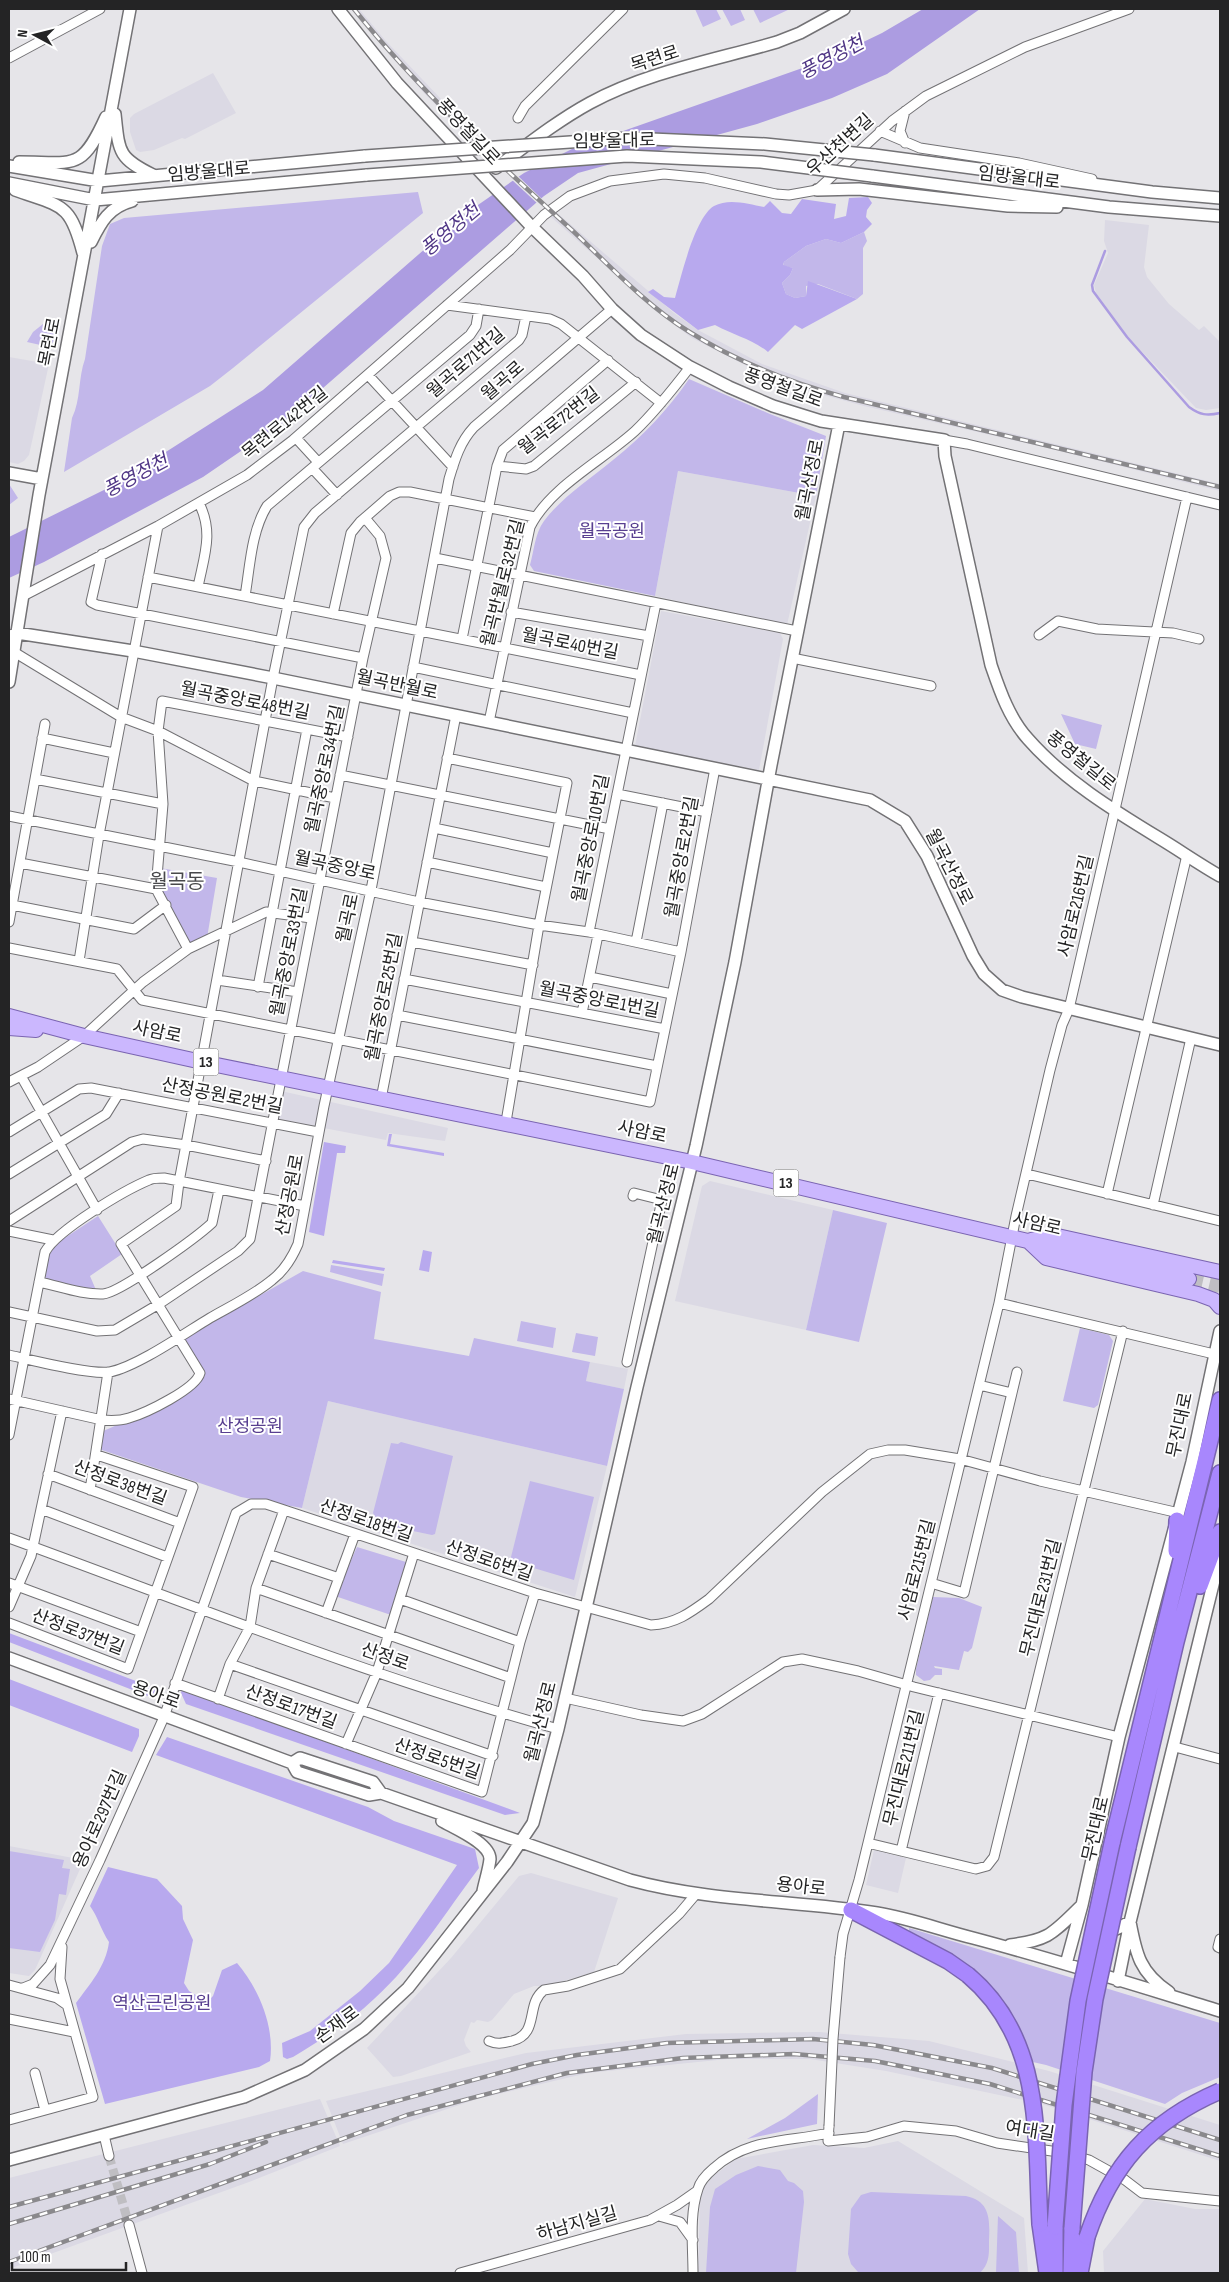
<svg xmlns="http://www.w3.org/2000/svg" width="1229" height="2282" font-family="'Sofia Sans Condensed','Noto Sans KR',sans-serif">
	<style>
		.built { fill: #dbd9e4 }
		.green { fill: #c2b7ea }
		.forest { fill: #b8a9ee }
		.water { fill: #ac9ce1 }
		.pier { fill: #e6e5e9 }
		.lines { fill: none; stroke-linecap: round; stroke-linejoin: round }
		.stream { stroke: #ac9ce1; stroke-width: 2.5 }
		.street-tunnel { stroke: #bfbec2; stroke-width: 9; stroke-dasharray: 9 4.5; stroke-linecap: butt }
		.primary-tunnel { stroke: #bfbec2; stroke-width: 14; stroke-dasharray: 14 7; stroke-linecap: butt }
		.street-casing { stroke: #737275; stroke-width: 11 }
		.secondary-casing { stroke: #737275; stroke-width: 14 }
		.primary-casing { stroke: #7a64b1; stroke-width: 16 }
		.highway-casing { stroke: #7a64b1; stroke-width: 18 }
		.street { stroke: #fff; stroke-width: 9 }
		.secondary { stroke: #fff; stroke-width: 11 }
		.primary { stroke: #cbb7fe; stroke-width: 14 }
		.highway { stroke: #a887fd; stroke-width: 15 }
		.rail-casing { stroke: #8a898c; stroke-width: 4.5 }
		.rail { stroke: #fff; stroke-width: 2.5; stroke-dasharray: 8; stroke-linecap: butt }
		.street-bridge-casing { stroke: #737275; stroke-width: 11; stroke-linecap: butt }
		.secondary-bridge-casing { stroke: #737275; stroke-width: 14; stroke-linecap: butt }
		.highway-bridge-casing { stroke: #7a64b1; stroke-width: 18; stroke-linecap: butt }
		.street-bridge { stroke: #fff; stroke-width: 9 }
		.secondary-bridge { stroke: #fff; stroke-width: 11 }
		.highway-bridge { stroke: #a887fd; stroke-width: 15 }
		.labels { text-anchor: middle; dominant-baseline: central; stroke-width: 4; stroke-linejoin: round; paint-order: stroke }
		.shield { fill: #fff; stroke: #666; stroke-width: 1 }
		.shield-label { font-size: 16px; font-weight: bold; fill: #242425 }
		.street-label { font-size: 18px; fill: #242425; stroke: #fff }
		.park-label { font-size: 18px; fill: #583f90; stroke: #fff }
		.water-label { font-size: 19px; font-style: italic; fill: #4f3585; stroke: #fff }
		.quarter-label { font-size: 20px; fill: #48484b; stroke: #fff }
	</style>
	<rect width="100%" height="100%" fill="#e6e5e9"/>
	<path class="built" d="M351,9H359L385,40L477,137L475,139L472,141L424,93Z
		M213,73L236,113L185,139L182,138L154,150L140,152L136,150L130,132V118L134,114Z
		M556,212L674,313L698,330L762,364L845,393L1220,484V491L1048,448L864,406L802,389L759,372L692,338L659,313L551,217Z
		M1105,220L1149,225L1144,267L1147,277L1169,304L1199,330L1204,326L1220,342V408L1206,410L1196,408L1128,337L1096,293L1094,285L1108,253L1104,241Z
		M9,357L49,364L29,455L24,461L18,464L9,462Z
		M678,471L816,496L787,625L655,596Z
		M661,611L780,633L783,639L759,770L635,746Z
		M281,1091L448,1128L445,1141L388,1133L386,1140L277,1119Z
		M710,1181L833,1210L806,1330L675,1301L702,1186Z
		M590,1362L628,1369L624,1389L586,1381Z
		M328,1401L607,1466L575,1597L302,1508Z
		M9,1846L84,1860L35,1970L29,1976L9,1973Z
		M874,1850L906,1858L898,1893L866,1885Z
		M531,1873L618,1898L594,1972L546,1986H534L514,1994L492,2020L488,2022L477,2020L474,2023L471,2022L464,2040L466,2046L471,2052L401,2076L393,2077L367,2048L451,1958L519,1876Z
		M819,2032L929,2041L1049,2071L1220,2125V2161L1042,2104L886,2071L810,2059H728L588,2073L477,2099L343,2144L326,2101L526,2053L686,2034Z
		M320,2099L340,2146L249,2182L9,2269V2178Z
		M898,2141L1024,2218L1028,2273H698L700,2198L704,2187L712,2177L736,2159L813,2145L864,2148Z
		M1145,2199L1195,2209H1220V2273H1104L1103,2251Z"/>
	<path class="green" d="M695,9H716L721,19L703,27Z
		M722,9H740L745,20L731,26Z
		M753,9H790L760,23Z
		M418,192L423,213L233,368L210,386L64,472L72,418C81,400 78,378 85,359L102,246L110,224L124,218Z
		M864,232L867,241L863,248V294L857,299L818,284L806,286V296L795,298L786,294L782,283L790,275L793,268L783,266L784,262L806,246L826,239L841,243Z
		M43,324H58L56,341L45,346L27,342L33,332Z
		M689,379L770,414L826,436L816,496L678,471L655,596L534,571L530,565C534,551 535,533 544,521C562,497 590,479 613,460C643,436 667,411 689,379Z
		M9,484L18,498L9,505Z
		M1061,714L1102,725L1096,749L1075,744Z
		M160,868L217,878L207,938L189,946L158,888Z
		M833,1210L887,1223L859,1342L806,1330Z
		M98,1216L122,1254L90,1276L96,1290L43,1280L49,1252L54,1245Z
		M331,1265L384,1274L382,1286L330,1272Z
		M303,1271L381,1292L374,1339L469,1356L474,1338L590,1362L586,1381L624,1389L607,1466L328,1401L302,1508L241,1497L96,1448L101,1432L154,1409L201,1378L181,1340Z
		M521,1321L556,1328L553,1348L517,1341Z
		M1080,1328L1109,1335L1113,1341L1098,1405L1094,1408L1063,1401Z
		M576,1333L598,1337L595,1356L572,1352Z
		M401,1442L453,1456L435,1534L432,1535L380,1524L373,1513L391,1443L398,1444Z
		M530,1481L594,1497L574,1580L510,1561Z
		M357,1547L406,1562L409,1569L391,1615L335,1596Z
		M933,1597L959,1598L982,1607L972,1648L968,1652L964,1651L959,1670L934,1666L935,1668L942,1669V1675H935L930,1680L924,1681L916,1675V1669Z
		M9,1851L64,1860L62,1868L70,1869L66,1895L59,1894L55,1920L40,1952L9,1948Z
		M909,1928L1220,2023V2077L1182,2093L1165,2104L1046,2065L1024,2060L960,1962L941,1949L909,1932Z
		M818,2094L817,2124L747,2139L785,2118Z
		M758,2166L780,2170L788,2181L794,2183L803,2191L804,2202L796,2273H706L710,2207L715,2189L736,2175Z
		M871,2192L966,2196C990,2201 990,2219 989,2240C989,2253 990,2263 980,2273L858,2272L851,2264L848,2254L851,2209L861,2195Z
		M998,2216L1016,2232L1019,2273H996Z"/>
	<path class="forest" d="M868,197L872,203L867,210L866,217L872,224L864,232L841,243L826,239L806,246L784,262L783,265L793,268L790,275L782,283L786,294L795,298L806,296L808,281L857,299L802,329L795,325L768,352C752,339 733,335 715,325L698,330L648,292L653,289L664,297L675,298C681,277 695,217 714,206C729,198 748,204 764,207L770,201L782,213L791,214L802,199L836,204L834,219L846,216L849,198Z
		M389,1134H392L390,1144L444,1153V1156L387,1146Z
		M324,1142L346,1146L345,1153H337L324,1236L309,1232Z
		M423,1250L432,1252L429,1272L419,1270Z
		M333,1260L385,1268L384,1271L332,1263Z
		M9,1633L157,1689L156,1694L148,1696L9,1642Z
		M9,1679L139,1729V1736L132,1752L9,1705Z
		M182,1689L520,1813L505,1815L186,1704L181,1693Z
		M167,1737L368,1807L394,1821L475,1849L479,1868C445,1913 416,1961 374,1999C350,2022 321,2040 293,2057L287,2059L283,2057L282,2043L310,2031L360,1991L389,1963L457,1865L156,1755Z
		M108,1867L157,1879L182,1906L183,1919L193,1940L184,1983L189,1991L207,2002L213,1996L222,1970L237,1963C259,1989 275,2027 270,2061L259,2067L105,2104L76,2003C90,1984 106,1966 109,1942C101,1930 98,1917 90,1906Z"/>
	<path class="water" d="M923,9H980L887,74L832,98L757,124L578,173L544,196L285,421L203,477L44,562L9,578V537L114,485L263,390L465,214L524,173L572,149L828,59L882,33Z"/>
	<path class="pier" d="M517,175L543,200L538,204L511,179Z"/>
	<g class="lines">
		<path class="stream" d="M1105,251L1092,285L1093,291L1127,337L1189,407C1200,415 1207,416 1220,413"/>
		<path class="street-tunnel" d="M109,2156L129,2225"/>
		<path class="primary-tunnel" d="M1189,1279L1220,1286"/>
		<g class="street-casing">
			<path id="street" d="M9,58L100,9
				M518,118L525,106L623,9
				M880,131L920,148L1019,163L1092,179
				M905,143L900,131L905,111
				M447,305L550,319L561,324L661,403
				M368,375L453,467
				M296,438L318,462
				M944,440L967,444L1220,505
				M497,466L526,469L534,466L636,382
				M312,468L337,495
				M102,554L91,602L97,605L363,658
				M435,558L797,631
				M148,577L641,675
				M198,587C204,556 214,533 199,503
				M23,596L158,526L247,475L293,440L510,250L544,215L570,196L610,181L664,174L705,178L776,194L789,195L817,190L892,121L926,96L1025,47L1129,9
				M245,596C250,567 251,532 267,506L470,335L476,326L479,309
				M511,612L649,636
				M333,614L351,533L360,522L390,496L399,492H410L535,517
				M1039,635L1058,621L1097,629L1173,633L1199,639
				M462,639L497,466L503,450L608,360
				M14,652L121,717L158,731L254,781L335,798
				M792,658L931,686
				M413,667L633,713
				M489,722L530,527C550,487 602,461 635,431C655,412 673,389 690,367
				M42,738L114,753
				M447,758L567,783L539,925L506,1122
				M340,775L610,829
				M35,779L163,804
				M617,794L707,812
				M9,816L239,862L419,902L539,925L589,932L681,952
				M434,828L553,853
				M427,862L546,887
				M20,863L156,889
				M12,905L134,929L166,905
				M9,922L45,724
				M589,932L656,603
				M412,942L533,965
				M636,942L663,803
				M9,948L117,969L142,1000L650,1102L681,952L715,768
				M188,949L156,889L163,804L158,731L162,701L348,737
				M79,961L99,835L158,526
				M590,977L672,994
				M404,979L665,1029
				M217,980L298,992
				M258,987L307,729
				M582,1013L598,935
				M397,1015L657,1066
				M21,1076L97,1210
				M9,1082L38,1067L84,1036L143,982L188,949L266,912L311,918
				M381,1099L456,715
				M9,1132L79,1089L91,1088L318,1132
				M9,1174L106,1114L119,1093
				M1027,1174L1220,1221
				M1107,1194L1187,855
				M1153,1205L1191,1038
				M9,1221L132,1142L143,1139L186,1145L266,1161
				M9,1231L53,1240
				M39,1282C59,1286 82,1295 103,1294C120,1293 197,1237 212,1223L219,1190
				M999,1303L1214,1354
				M9,1312L97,1331L115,1330L159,1304L238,1251L250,1239L363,658L386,558L380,536L365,518
				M9,1355C31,1360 90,1375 110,1372C138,1366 185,1333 210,1318C231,1306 254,1295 272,1280C284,1271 292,1258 298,1244L324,1106L371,890L449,479C455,459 460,442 474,427L612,309
				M627,1362L662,1200L634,1193L633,1196
				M979,1385L1012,1393
				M9,1399L102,1420C112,1421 120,1421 129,1418C146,1413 196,1389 200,1373L121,1244L176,1206L179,1182L273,678L304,527L315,513L519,340L522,335L526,316
				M9,1435L45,1252C57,1230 125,1190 149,1180C153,1178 159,1178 164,1178L305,1206
				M48,1474L180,1523
				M90,1490L108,1372
				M41,1509L167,1557
				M9,1538C190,1604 371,1677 558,1729
				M268,1554L339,1578
				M9,1583L141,1632
				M931,1583L964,1593L1017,1372
				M256,1588L511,1678
				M400,1599L520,1642
				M9,1607L31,1556L62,1411
				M326,1613L355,1534
				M9,1623L128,1669L193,1487L97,1455
				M230,1664L493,1756
				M175,1683L482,1792L520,1642L535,1593
				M565,1698L641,1715L683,1721L702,1714L783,1662L802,1659L858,1671L914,1687L1119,1737
				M218,1699L230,1664L250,1627L256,1588L284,1510
				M346,1744L377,1672L414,1553
				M1175,1747L1220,1759
				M868,1843L976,1869L987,1866L994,1857L1123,1331
				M901,1851L939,1693
				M1220,1939L1218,1947L1220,1948
				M840,1957L843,1934L859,1880L999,1303L1016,1216L1050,1070L1062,1025L1069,1009L1187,497
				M9,1985L57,1998L67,2005
				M23,1988L33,1984L50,1965L100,1860L164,1717L236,1513L251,1504H266L535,1593L651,1625C675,1624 690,1613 709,1599L822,1492L870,1454L888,1450H905L960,1459L1040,1481L1179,1513
				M9,2019L74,2032
				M489,2041C498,2045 503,2043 512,2041C540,2034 525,2004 544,1990L568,1986L620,1969L679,1914L696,1894
				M35,2073L45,2110
				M9,2120L93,2097L60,1979L62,1947
				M829,2126L828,2141L867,2137L904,2126L956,2131L997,2143L1065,2153L1089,2160L1125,2180L1142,2193L1220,2201
				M104,2135L109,2156
				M659,2216L680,2222L693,2240
				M129,2225L142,2273
				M460,2273L650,2220L677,2205L697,2191
				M693,2273C693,2247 689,2215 698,2189C700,2181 707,2174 714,2168C747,2138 788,2142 829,2133"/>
		</g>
		<g class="secondary-casing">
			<path id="secondary" d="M338,9L397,83L529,224L583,276L612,309L641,335L690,367L729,387L773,406L821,421L944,440L945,456L991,665C1000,691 1009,718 1028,739C1064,780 1113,810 1159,838C1179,850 1199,864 1220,876
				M115,114C119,152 118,158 153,175
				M874,155L1152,192L1220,198
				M19,162C75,162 81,172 106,117
				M9,166L99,181L365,156
				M496,168C527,145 557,121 590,103C647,72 715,60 777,42L800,33L844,9
				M872,176L1109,207L1220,216
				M9,183L95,200L367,175
				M15,190C62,207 70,202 83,253
				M817,190L859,189L1008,206L1057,207
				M91,242C101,222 109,207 132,201
				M9,473L42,479
				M9,637L17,633L133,651L273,678L870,800L905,821L927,856L973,956L984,974L1002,990L1022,997L1220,1045
				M9,682L39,495L130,9
				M9,1658L292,1763L297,1772L369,1795L381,1793L630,1880C711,1902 795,1900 877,1913C909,1918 941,1930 973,1938C1056,1960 1138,1986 1220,2011
				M292,1763L300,1758L373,1782L381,1793
				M442,1821C454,1828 490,1843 490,1859C489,1869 485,1881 483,1891
				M1104,1932L1114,1930L1130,1922C1136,1954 1140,1973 1169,1992
				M1010,1945C1050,1940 1053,1933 1081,1906
				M1066,1964L1082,1905L1119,1737L1192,1462L1220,1331
				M1118,1981L1130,1922L1220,1556
				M9,2160L244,2097L305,2070L364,2029L408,1988L507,1862L533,1823L558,1729L637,1387L696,1146L735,962L771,765L839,424"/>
		</g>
		<g class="primary-casing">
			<path id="primary" d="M9,1016L84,1036L202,1062L692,1162L1189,1279
				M9,1028L36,1030
				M1031,1240L1053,1235L1220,1272
				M1028,1241L1046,1258L1198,1294L1214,1300L1220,1307"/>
		</g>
		<g class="highway-casing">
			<path id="highway" d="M1176,1551L1177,1520
				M1200,1586L1220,1532
				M1112,1843L1220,1400
				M1128,1847L1176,1642L1220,1473
				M851,1910L948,1961L968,1975
				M1040,2224L1047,2273
				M1055,2273V2227
				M1071,2273L1072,2228
				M1080,2273L1087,2237"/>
		</g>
		<use href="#street" class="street"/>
		<use href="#secondary" class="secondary"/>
		<use href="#primary" class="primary"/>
		<use href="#highway" class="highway"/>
		<g class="rail-casing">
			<path id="rail" d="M354,9C419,90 497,162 574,232C610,266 646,305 688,331C735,361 789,382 844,397L1220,487
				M9,2207L532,2064L577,2055L667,2043L813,2039L873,2045L992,2068L1220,2140
				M9,2224L210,2164L266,2142
				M9,2262L407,2115L567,2073L683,2058L794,2054L875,2061L990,2084L1220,2156"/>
		</g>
		<use href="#rail" class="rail"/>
		<g class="street-bridge-casing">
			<path id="street-bridge" d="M829,2126L833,2039L840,1957"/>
		</g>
		<g class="secondary-bridge-casing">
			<path id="secondary-bridge" d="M365,156L629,138L765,144L874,155
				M367,175L627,156L761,162L872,176"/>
		</g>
		<g class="highway-bridge-casing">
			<path id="highway-bridge" d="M968,1975C1044,2039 1035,2134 1040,2224
				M1055,2227L1064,2105L1078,2001L1112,1843
				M1072,2228L1084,2072L1095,1999L1128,1847
				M1087,2237C1111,2165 1150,2121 1220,2091"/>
		</g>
		<use href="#street-bridge" class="street-bridge"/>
		<use href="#secondary-bridge" class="secondary-bridge"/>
		<use href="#highway-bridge" class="highway-bridge"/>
	</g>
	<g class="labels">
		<g class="shield">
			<rect x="193.5" y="1048.5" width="25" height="27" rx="4"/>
			<rect x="773.5" y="1169.5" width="25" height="27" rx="4"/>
		</g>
		<g class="shield-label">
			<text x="206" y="1062">13</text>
			<text x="786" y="1183">13</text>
		</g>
		<g class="street-label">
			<text transform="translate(655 59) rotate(-18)">목련로</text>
			<text transform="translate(468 132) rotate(47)">풍영철길로</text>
			<text transform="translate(614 141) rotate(-1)">임방울대로</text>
			<text transform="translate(840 145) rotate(-42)">우산천변길</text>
			<text transform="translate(209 172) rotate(-5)">임방울대로</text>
			<text transform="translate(1019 178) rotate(7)">임방울대로</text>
			<text transform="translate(50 342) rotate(-79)">목련로</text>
			<text transform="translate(466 363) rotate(-41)">월곡로71번길</text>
			<text transform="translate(503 381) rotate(-41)">월곡로</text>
			<text transform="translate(783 388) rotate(20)">풍영철길로</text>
			<text transform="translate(559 421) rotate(-38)">월곡로72번길</text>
			<text transform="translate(285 423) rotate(-39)">목련로142번길</text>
			<text transform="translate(810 480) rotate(-79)">월곡산정로</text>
			<text transform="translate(503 583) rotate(-76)">월곡반월로32번길</text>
			<text transform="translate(570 644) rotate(11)">월곡로40번길</text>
			<text transform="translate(397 685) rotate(12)">월곡반월로</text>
			<text transform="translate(245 701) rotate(11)">월곡중앙로48번길</text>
			<text transform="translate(1081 761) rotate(39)">풍영철길로</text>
			<text transform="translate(325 769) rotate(-78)">월곡중앙로34번길</text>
			<text transform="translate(591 838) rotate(-79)">월곡중앙로10번길</text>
			<text transform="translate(682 857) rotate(-80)">월곡중앙로2번길</text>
			<text transform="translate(335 866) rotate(12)">월곡중앙로</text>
			<text transform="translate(949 867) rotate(63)">월곡산정로</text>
			<text transform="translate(1076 906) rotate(-77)">사암로216번길</text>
			<text transform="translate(348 918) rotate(-78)">월곡로</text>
			<text transform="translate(289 952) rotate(-79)">월곡중앙로33번길</text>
			<text transform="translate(384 997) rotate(-79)">월곡중앙로25번길</text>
			<text transform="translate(599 1000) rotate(11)">월곡중앙로1번길</text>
			<text transform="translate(157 1032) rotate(12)">사암로</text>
			<text transform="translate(222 1096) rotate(11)">산정공원로2번길</text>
			<text transform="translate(642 1132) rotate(12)">사암로</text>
			<text transform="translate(290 1195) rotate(-79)">산정공원로</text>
			<text transform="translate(664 1204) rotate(-76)">월곡산정로</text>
			<text transform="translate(1037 1224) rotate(13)">사암로</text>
			<text transform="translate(1180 1425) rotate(-78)">무진대로</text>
			<text transform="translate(120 1483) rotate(20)">산정로38번길</text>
			<text transform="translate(366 1521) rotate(19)">산정로18번길</text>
			<text transform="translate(489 1561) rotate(19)">산정로6번길</text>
			<text transform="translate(917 1570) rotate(-76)">사암로215번길</text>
			<text transform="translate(1041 1598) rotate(-76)">무진대로231번길</text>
			<text transform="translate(78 1632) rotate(21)">산정로37번길</text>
			<text transform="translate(385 1657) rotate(19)">산정로</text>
			<text transform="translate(156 1695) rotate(20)">용아로</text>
			<text transform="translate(291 1707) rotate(20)">산정로17번길</text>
			<text transform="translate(541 1722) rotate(-76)">월곡산정로</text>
			<text transform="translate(437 1759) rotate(19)">산정로5번길</text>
			<text transform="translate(904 1768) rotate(-76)">무진대로211번길</text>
			<text transform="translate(100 1819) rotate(-66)">용아로297번길</text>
			<text transform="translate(1096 1829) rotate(-77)">무진대로</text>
			<text transform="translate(801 1887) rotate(6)">용아로</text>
			<text transform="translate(337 2025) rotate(-36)">손재로</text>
			<text transform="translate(1030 2131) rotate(9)">여대길</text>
			<text transform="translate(577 2224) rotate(-16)">하남지실길</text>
		</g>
		<g class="park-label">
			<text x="612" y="531">월곡공원</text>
			<text x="250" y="1426">산정공원</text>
			<text x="162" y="2003">역산근린공원</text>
		</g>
		<g class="water-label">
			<text transform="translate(832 58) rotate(-28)">풍영정천</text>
			<text transform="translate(451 230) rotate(-40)">풍영정천</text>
			<text transform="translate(136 476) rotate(-28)">풍영정천</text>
		</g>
		<g class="quarter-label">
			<text x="177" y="882">월곡동</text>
		</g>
	</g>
	<rect width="1229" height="2282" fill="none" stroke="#242425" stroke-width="20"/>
	<g transform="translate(35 35) rotate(277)" stroke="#ffffff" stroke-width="4" paint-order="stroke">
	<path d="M0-4L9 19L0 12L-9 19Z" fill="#242425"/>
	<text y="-8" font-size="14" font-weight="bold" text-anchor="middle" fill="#242425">N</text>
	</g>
	<path d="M12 2262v8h114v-8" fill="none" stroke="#242425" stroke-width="2.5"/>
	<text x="20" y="2262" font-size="15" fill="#242425" stroke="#ffffff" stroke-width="4" paint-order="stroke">100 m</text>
</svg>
